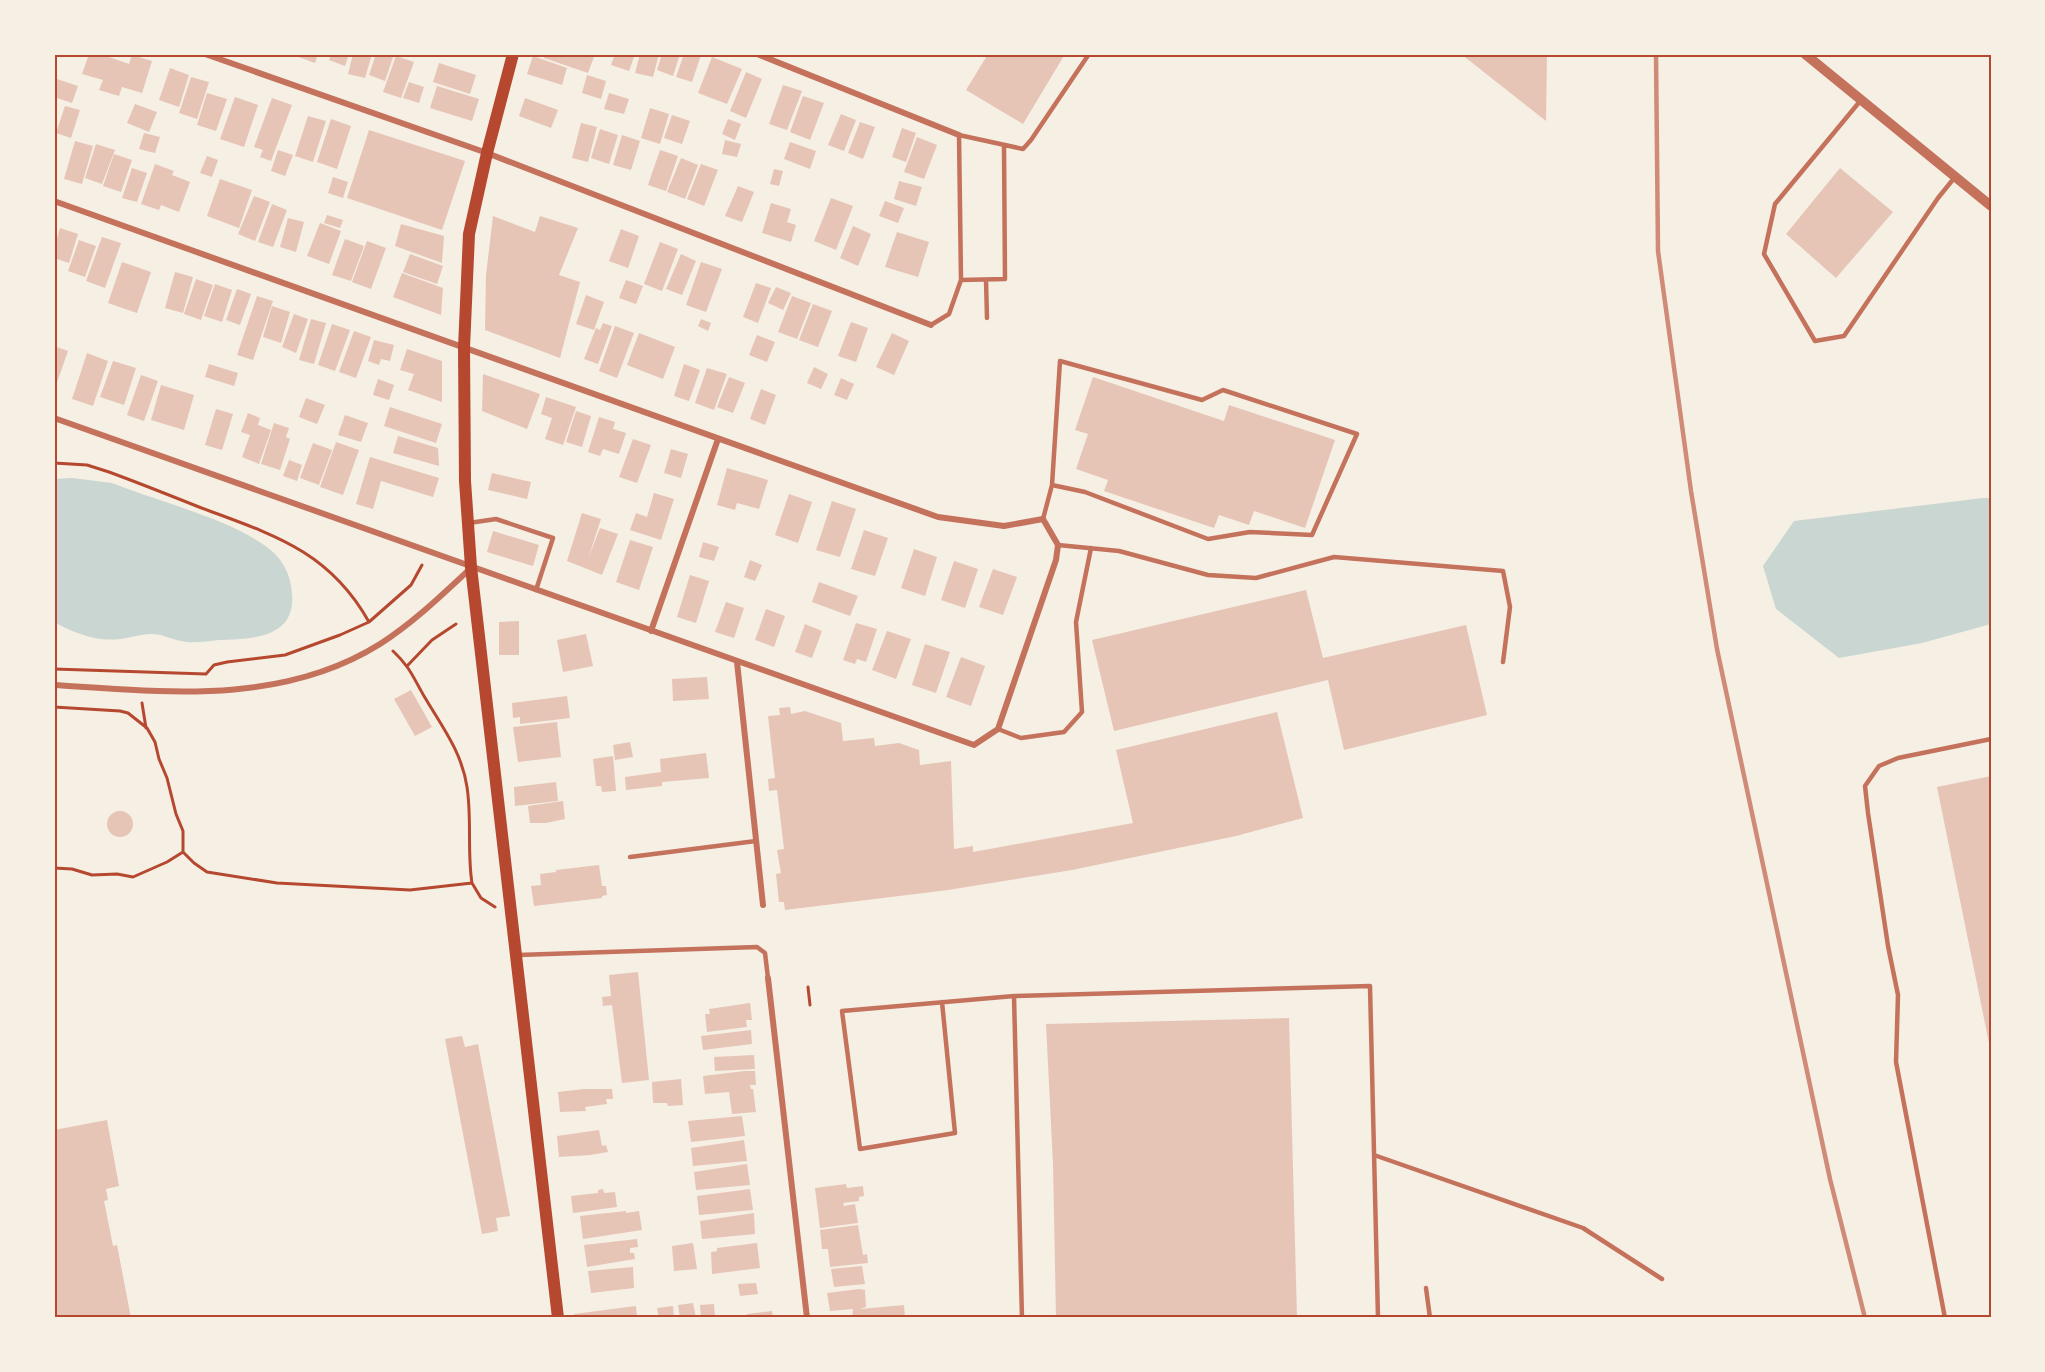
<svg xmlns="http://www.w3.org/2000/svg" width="2045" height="1372" font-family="'Roboto Serif',serif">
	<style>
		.water { fill: #c9d6d2 }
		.building { fill: #e6c5b7 }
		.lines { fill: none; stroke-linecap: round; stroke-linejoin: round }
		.path { stroke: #b5482f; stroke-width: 3 }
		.service { stroke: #c5725c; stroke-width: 4.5 }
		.minor { stroke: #c5725c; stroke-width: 6 }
		.tertiary { stroke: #c5725c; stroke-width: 10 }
		.secondary { stroke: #b5482f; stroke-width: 12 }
		.rail { stroke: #cf8b77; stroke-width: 4.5 }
		.neatline { fill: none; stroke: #b5482f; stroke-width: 2 }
	</style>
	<rect width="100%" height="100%" fill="#f6efe4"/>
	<path class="water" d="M72,478L112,483L128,489C171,505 226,519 264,545C281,556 291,573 292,594C296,639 250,639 219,640C208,641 197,643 187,642C174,641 164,634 151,634C140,634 130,638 120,639C96,642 74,633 54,622V479Z
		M1983,498H1991V624L1922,643L1839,658L1776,609L1763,566L1794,521Z"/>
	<path class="building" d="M89,54H110L109,57L129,64L132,55L152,61L142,93L122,87L119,96L99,90L103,80L82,74Z
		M290,54H318L315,63Z
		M331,54H349L345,66L329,60Z
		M353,54H372L365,78L348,74Z
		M376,54H394L385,81L369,75Z
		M546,54H595L588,73L544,58Z
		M615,54H635L629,71L611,65Z
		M640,54H659L653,77L635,73Z
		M662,54H680L673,76L657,70Z
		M684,54L701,55L692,82L676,77Z
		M988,54H1065L1023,124L966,90Z
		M1461,54H1547L1546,121Z
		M396,56L414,62L401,98L383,92Z
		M533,56L567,68L562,85L527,74Z
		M712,57L742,69L727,104L698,93Z
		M439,63L476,75L470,94L433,82Z
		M170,68L189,75L179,107L159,100Z
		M746,72L762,79L746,118L730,111Z
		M587,75L606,81L601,99L582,93Z
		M191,77L209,82L197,119L179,113Z
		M54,78L78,86L72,103L54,97Z
		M409,82L424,87L419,103L403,98Z
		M783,85L802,91L787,130L769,124Z
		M437,86L479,99L472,121L430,108Z
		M207,93L227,99L216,131L197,125Z
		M609,93L629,99L624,114L604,109Z
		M803,96L824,103L810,140L790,132Z
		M235,97L258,105L244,147L220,139Z
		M272,98L292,105L271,161L260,157L263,150L254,147Z
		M525,98L558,110L551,128L519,116Z
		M135,104L157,112L149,132L127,123Z
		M65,106L80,110L71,138L56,133Z
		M650,108L669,114L660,144L641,138Z
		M841,114L856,120L844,151L828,145Z
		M672,115L690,121L682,144L664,138Z
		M308,116L326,121L313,162L295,156Z
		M331,119L351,126L337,169L317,162Z
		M728,119L741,124L735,140L722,134Z
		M860,122L875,127L863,159L848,153Z
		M581,123L597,127L588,162L572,158Z
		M902,128L916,133L906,162L892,157Z
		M600,129L618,135L609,164L591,158Z
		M369,130L465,161L442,230L347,198Z
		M144,133L160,137L155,153L139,149Z
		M622,135L640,141L631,170L613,165Z
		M917,137L937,145L924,179L904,172Z
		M725,140L741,144L737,157L722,154Z
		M75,141L93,146L82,184L64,179Z
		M790,142L816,151L810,169L784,159Z
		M96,144L115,150L102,184L85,178Z
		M278,150L293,155L285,176L271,171Z
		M660,150L678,156L666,191L648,185Z
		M114,154L132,160L121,192L103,186Z
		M207,156L218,160L212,177L200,173Z
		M681,158L698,165L685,199L667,192Z
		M155,164L174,171L172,175L190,182L179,212L161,205L159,210L141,204Z
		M701,164L718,170L704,206L687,199Z
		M132,168L147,173L137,202L122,198Z
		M1840,168L1893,212L1836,278L1786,234Z
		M774,169L783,171L779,186L770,184Z
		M333,177L348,182L343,198L328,193Z
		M220,179L252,190L239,228L207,216Z
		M899,181L922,187L916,206L894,199Z
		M738,186L754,192L742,222L725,216Z
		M254,196L270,202L255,241L238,234Z
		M831,198L853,206L836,250L814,241Z
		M885,201L904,208L898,223L879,216Z
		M771,203L791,209L787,222L796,225L791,242L762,233Z
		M272,204L287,210L273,247L258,242Z
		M327,215L343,220L340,228L324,223Z
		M493,216L535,232L540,216L578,228L559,275L580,282L560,358L485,330L486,275Z
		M288,218L304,222L296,252L280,247Z
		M320,223L341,231L329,264L307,256Z
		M401,224L444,236L442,263L395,246Z
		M853,226L871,234L858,266L840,258Z
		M60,228L78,234L69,263L54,258V248Z
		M621,229L639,236L628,268L609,261Z
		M897,232L929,242L918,277L885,267Z
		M102,237L121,243L105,288L86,281Z
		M345,239L364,246L351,281L332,275Z
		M79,240L96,246L85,277L68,271Z
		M367,241L386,248L371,289L352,282Z
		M660,242L678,249L662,291L644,284Z
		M410,254L443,266L437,284L403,272Z
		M681,254L696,261L682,295L666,289Z
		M122,262L151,272L137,313L108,303Z
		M701,262L722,269L706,312L686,305Z
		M175,272L193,277L183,313L165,308Z
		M402,273L443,288L441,315L393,297Z
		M196,279L213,285L201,320L184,314Z
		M626,280L643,286L636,304L619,298Z
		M756,283L771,288L758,323L743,317Z
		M215,284L232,290L222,322L204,316Z
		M776,287L791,293L783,310L768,303Z
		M237,289L251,294L240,325L226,320Z
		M586,295L604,302L594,330L576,324Z
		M257,296L273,301L253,360L237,355Z
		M792,296L811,303L797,339L778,332Z
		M813,304L832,311L818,347L799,340Z
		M272,306L290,312L281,343L263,337Z
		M294,314L308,319L296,353L282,347Z
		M311,319L326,323L314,364L299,360Z
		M701,319L711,323L708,331L698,326Z
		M851,322L868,328L856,362L838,356Z
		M603,323L612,326L598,364L584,359L596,328L600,330Z
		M332,324L350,330L335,371L318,365Z
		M615,326L634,333L617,378L599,371Z
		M354,331L371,337L356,378L339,372Z
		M639,333L675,347L663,379L627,365Z
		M892,333L909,341L894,375L876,367Z
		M757,335L775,342L767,362L749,355Z
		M374,340L394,345L390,361L381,359L379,365L368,361Z
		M54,346L68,351L54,391Z
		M407,349L442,361V402L408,390L414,374L400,370Z
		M87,353L108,361L93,406L72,399Z
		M113,361L136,368L124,405L100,397Z
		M209,364L238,373L234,386L205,377Z
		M684,364L700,370L689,401L674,396Z
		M814,367L828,374L821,389L807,383Z
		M707,368L727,374L714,410L695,403Z
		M483,374L540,394L527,429L482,411Z
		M141,375L158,381L144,421L127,415Z
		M729,377L745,383L733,413L717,407Z
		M1093,377L1224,421L1229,405L1335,440L1305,528L1254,511L1249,525L1219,515L1214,528L1104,491L1108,480L1076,469L1088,434L1075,430Z
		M841,378L854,384L847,400L834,395Z
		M378,379L394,385L389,400L373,395Z
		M161,385L194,395L184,430L151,420Z
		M761,389L776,395L765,425L750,419Z
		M546,397L576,407L563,445L545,439L552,418L541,414Z
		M306,398L325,405L317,424L299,417Z
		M390,407L442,424L436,443L384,426Z
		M216,409L233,414L222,450L205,445Z
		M576,411L591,416L582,447L566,442Z
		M248,413L260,418L258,425L271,430L259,464L242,457L250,435L241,432Z
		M345,415L368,423L361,442L338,435Z
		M599,417L615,422L613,429L626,433L619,454L603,449L600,456L588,452Z
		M274,423L289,428L286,437L290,439L280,470L261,464Z
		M398,436L438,448L439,466L393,453Z
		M633,439L651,445L637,483L619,477Z
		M336,442L359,450L343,495L320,487Z
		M313,443L332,450L319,485L300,478Z
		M671,449L688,454L681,478L664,473Z
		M370,457L439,478L433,497L381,481L373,509L356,504Z
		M289,460L302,465L297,481L283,476Z
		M727,468L768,480L759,509L737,503L735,510L717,505Z
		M492,473L531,482L527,499L488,490Z
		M654,493L674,499L661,540L630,530L636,513L647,517Z
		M789,494L812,502L798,543L775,535Z
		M832,501L856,509L840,557L816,550Z
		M582,513L601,519L588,559L600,528L618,534L602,575L567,561Z
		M864,530L888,538L875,576L851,569Z
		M493,531L539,545L533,566L487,552Z
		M630,540L653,547L639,590L616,582Z
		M703,542L719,547L714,561L699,557Z
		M914,549L937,557L925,596L901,588Z
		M750,560L762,565L755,581L744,577Z
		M954,561L978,569L965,608L941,600Z
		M993,569L1017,577L1003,615L979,607Z
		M690,575L709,581L696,623L677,617Z
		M819,582L858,596L850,616L812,602Z
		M1306,590L1323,658L1466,625L1487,715L1344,750L1328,680L1114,731L1092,640Z
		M726,602L744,608L734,638L715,632Z
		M766,609L785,616L774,647L755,640Z
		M519,621V655H499V622Z
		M856,623L877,629L866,662L857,659L855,664L843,660Z
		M805,624L822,631L812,658L795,652Z
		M887,631L911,639L896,679L872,670Z
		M586,634L593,666L563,672L557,640Z
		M925,644L950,652L936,693L912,685Z
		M961,657L985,666L971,706L946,697Z
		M707,677L709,699L673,701L672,679Z
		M411,690L432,727L415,736L394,699Z
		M567,696L570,718L520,724V717L513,718L512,703Z
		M790,707L791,714L805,711L841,723L843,741L874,738L875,746L899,743L919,750L920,765L951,761L954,849L973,846V852L1133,823L1116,750L1277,712L1303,818L1236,836L1072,870L948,890L785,910L784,902H779L776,874L781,873L777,850L784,849L777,790L769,791L768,779L775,778L768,716L780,715L779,708Z
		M557,722L561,757L518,762L513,727Z
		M630,742L633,757L615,760L613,745Z
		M706,753L709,778L662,782V786L626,790L625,777L661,772L660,759Z
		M613,756L616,791L602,792L601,786H596L593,759Z
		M1991,776V1048H1990L1937,787Z
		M556,782L558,801L515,806L514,787Z
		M563,801L565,819L546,823H530L528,806Z
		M107 824a13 13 0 1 1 26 0a13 13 0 1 1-26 0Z
		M599,865L602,886H606L607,895L602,896V898L534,906L531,886L541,885L540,874L556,872V870Z
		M638,972L649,1080L622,1083L612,1005L603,1006L602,997L611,996L609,975Z
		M750,1003L752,1020H746L747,1027L707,1032L705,1014H710L709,1009Z
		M1289,1018L1297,1318H1056L1053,1164L1046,1024Z
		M751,1030L752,1044L703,1050L701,1036Z
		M462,1036L465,1047L478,1044L510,1216L496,1218L498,1231L482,1234L445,1039Z
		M754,1055L755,1069L715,1071L714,1057Z
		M745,1071H755L756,1085H750L751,1089H753L756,1112L732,1114L729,1092L705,1094L703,1076Z
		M681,1079L683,1105L668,1106L667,1103H653L652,1082Z
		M584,1089H612L613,1099H606L607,1104L585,1107L586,1111L560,1112L558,1092Z
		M742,1116L745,1136L691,1142L688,1121Z
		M107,1120L119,1186L106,1189L108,1200L104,1201L113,1246L117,1245L131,1318H54V1130Z
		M599,1130L602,1146L606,1145L608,1152L590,1155L559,1157L557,1136Z
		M744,1140L747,1161L693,1166L691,1148Z
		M747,1164L750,1185L696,1190L694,1172Z
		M846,1184L847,1188L863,1186L864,1196L859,1197V1201L843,1203L844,1206L855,1204L858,1223L820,1228L815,1188Z
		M603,1189L604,1193L615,1192L617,1207L573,1213L571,1196L598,1193V1190Z
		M750,1189L753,1210L699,1215L697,1196Z
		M626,1211V1213L639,1211L642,1230L583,1239L580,1216Z
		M754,1213L755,1234L702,1239L700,1221Z
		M858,1225L863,1255L867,1254L868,1263L830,1267L828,1249H822L820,1230Z
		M637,1239L638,1247L630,1248V1253H634L635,1259L587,1267L584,1245Z
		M693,1243L697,1269L674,1271L672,1246Z
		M757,1243L760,1268L712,1274L711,1252L717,1251V1248Z
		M862,1266L865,1284L834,1287L831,1269Z
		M633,1267L634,1288L591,1293L588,1271Z
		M756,1283L758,1294L740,1296L738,1284Z
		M859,1289L865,1290L866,1307L860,1309L904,1305L905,1318H852L853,1309L830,1311L827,1293Z
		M693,1303L696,1318H680L678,1305Z
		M714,1304L715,1318H701L700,1305Z
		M636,1306L637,1318H575L574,1314Z
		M673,1306L674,1318H659L657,1308Z
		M772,1311L773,1318H748L747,1314Z"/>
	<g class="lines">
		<path class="path" d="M54,463L87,465L109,472C139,483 169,495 199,507C271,534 329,550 369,622L340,635L285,655L227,662L214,665L206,674L54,669
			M369,622L411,585L422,565
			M408,665L432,640L456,624
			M142,703L146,728
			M54,707L120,711L128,713L147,728L155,742L159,759L167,778L176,814L183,831V852L194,863L207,872L277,883L410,890L472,883C467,852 472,819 467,787C462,752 441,725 424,696C413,677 410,667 393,651
			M54,809V821
			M54,868L72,869L92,875L117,874L133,877L167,862L183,852
			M472,883L481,898L495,907
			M808,987L810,1005"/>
		<path class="service" d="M1861,100L1775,204L1764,254L1815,341L1844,336L1938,198L1955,177
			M1004,146L1005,279L961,280L959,135L1023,149L1031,140L1089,54
			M986,280L987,318
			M931,325L949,314L961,280
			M1043,519L1052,485L1060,361L1202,400L1223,390L1357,434L1312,535L1250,532L1208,539L1085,492L1052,485
			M469,523L496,519L553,538L536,590
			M1058,545L1119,551L1208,575L1256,578L1334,557L1503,571L1510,607L1503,662
			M998,729L1021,738L1064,732L1082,712L1076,622L1091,548
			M630,857L756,841
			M518,955L757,947L765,953L768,978
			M1014,996L1370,986L1378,1318
			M942,1002L955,1133L860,1149L842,1011L1014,996L1022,1318
			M1374,1155L1583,1228L1662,1279
			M1426,1288L1430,1318
			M1945,1318L1896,1062L1898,995L1888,946L1868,813L1865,786L1879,766L1898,758L1991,739"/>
		<path class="minor" d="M205,54L487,153L931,325
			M757,54L959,135
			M54,201L938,517L1004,526L1043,519L1058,545L1056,560L998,729L974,745L54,418
			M651,631L718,439
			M737,662L763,905
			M54,685C164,692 281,706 380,644C413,623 442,595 471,568
			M768,978L807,1318"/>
		<path class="tertiary" d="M1805,54L1991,206"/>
		<path class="secondary" d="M513,54L487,153L469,234L464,348L465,481L471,567L558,1318"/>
		<path class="rail" d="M1656,54L1658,251L1691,491L1717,649L1830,1179L1865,1318"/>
	</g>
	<rect width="2045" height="1372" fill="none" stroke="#f6efe4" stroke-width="111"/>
	<rect x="56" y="56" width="1934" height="1260" class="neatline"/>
</svg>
